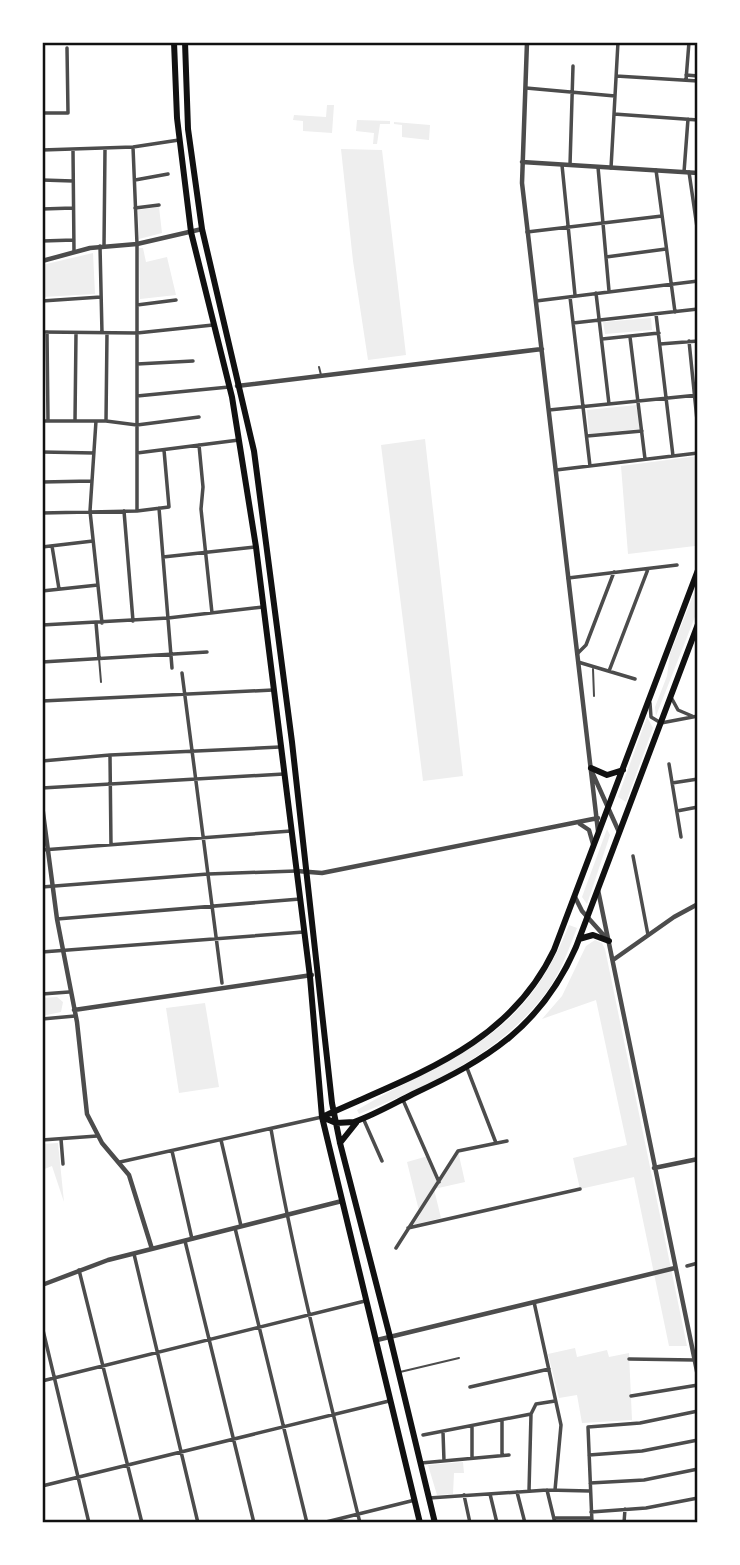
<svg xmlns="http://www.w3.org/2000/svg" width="740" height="1565" font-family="'Golos Text',sans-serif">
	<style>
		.green { fill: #eee }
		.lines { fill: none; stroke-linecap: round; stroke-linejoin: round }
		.service { stroke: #4c4c4c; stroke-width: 2 }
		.minor { stroke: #4c4c4c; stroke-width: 3.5 }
		.tertiary { stroke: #4c4c4c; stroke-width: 4.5 }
		.primary { stroke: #111; stroke-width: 6 }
		.neatline { fill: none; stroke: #111; stroke-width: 2.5 }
	</style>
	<rect width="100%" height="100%" fill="#fff"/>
	<path class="green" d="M327,105H334L332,133L303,131V121L293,120L294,115L326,117Z
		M357,120L390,121V124H380L377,144H373L374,133L356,131Z
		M394,122L430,125L429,140L402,137V125L394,124Z
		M341,149L382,150L406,355L368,360L353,261Z
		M159,207L162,233L139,239L138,210Z
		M139,248H143L146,262L167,257L176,295L140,299Z
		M93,253L95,294L42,297V265Z
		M651,318L652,330L605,334L603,322Z
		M637,405L640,429L589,434L587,410Z
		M425,439L463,776L423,781L381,445Z
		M698,456V539L695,546L628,554L621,466Z
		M698,583V609L656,716L655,707L667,676L670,654Z
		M647,717L653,728L626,802L618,797Z
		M607,829L610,835L587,904L582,897Z
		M569,925L577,928C569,948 562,969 550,987C505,1052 430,1085 359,1114L357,1110C456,1052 522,1043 569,925Z
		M595,940L602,943L605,949L687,1346H669L634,1177L580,1189L573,1158L627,1145L596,1000L542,1019L562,996L586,946Z
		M57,997L63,1002L61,1012L42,1016V998Z
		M205,1003L219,1087L179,1093L166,1008Z
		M58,1143L64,1202L52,1166L42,1170V1144Z
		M458,1151L465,1182L434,1189L441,1218L413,1225L420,1215L407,1162L428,1156L438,1181Z
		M575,1348L577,1357L607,1350L609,1357L629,1353L632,1420L582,1423L577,1395L559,1398L548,1354Z
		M463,1462L464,1473H454L453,1494L437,1495L428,1465Z"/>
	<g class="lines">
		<path class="service" d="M319,367L321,375
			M99,658L101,682
			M593,669L594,696
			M400,1372L459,1358"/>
		<path class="minor" d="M686,75L698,76
			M616,76L698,81
			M686,80L689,42
			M526,88L615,96
			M42,94V120
			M43,113H68L67,48
			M614,114L698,120
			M133,147L137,244V511
			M42,150L133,147L179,140
			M73,150L74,252
			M562,165L575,295
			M570,165L573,66
			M598,167L609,291
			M611,168L618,42
			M656,170L675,312
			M684,172L688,119
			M689,172L698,234
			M42,180L73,181
			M135,180L168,174
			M135,208L159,205
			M42,209L73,208
			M527,232L662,216
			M42,241L74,240
			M100,246L102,333
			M104,246L105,149
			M606,257L666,249
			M596,293L609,404
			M570,297L590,466
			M42,301L101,297
			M536,301L698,281
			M137,305L176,300
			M656,314L673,456
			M573,323L698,309
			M42,332L137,333L213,325
			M47,332L48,421
			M630,337L645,459
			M602,339L659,333
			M689,341L698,430
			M660,344L698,341
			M137,364L193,361
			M137,396L229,387
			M549,410L698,395
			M42,421H106L137,425L199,417
			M75,421L76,333
			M96,421L90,511L102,623
			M106,421L107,333
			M587,436L642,431
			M199,445L203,487L201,509L212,613
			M42,452L94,453
			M137,453L239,440
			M556,470L698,453
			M42,482L92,481
			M159,508L172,668
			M124,511L133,621
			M42,513L137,511L169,507L164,450
			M52,546L59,589
			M42,547L93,541
			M163,557L255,547
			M568,578L677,565
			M42,591L98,585
			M96,623L99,658
			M42,625L168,618L263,607
			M577,654L586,645L614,572
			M42,662L207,652
			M578,662L635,679
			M609,671L648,569
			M182,673L222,983
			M672,699L678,710L692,716
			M42,701L273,690
			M650,703L651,717L661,723L698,716
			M110,756L111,845
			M42,761L110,755L280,747
			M669,764L681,837
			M672,783L698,779
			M42,788L284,774
			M677,811L698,807
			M42,850L291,831
			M633,856L648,935
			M42,887L208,874L296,871
			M57,919L300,899
			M42,952L304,932
			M42,994L69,992
			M42,1019L75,1016
			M467,1068L496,1143
			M403,1100L439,1182
			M363,1118L382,1161
			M271,1129C294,1262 328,1392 360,1523
			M61,1139L63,1164
			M42,1140L97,1136
			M221,1140L241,1226
			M172,1151L192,1239
			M120,1162L322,1117
			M235,1228L307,1523
			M408,1228L580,1189
			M185,1241L254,1523
			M396,1248L458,1151L507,1141
			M134,1254L198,1523
			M687,1266L698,1263
			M79,1270L142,1523
			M534,1302L561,1425L555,1490
			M42,1326L89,1523
			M629,1359L695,1360
			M42,1381L365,1301
			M470,1387L549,1369
			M631,1396L698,1385
			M472,1427V1458
			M443,1432L444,1461
			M423,1435L531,1414L536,1404L555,1401
			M589,1455L642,1451L698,1440
			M502,1456V1421
			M421,1463L509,1455
			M590,1483L644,1480L698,1469
			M42,1486L389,1401
			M547,1490L555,1523
			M529,1491L531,1414
			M517,1492L525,1523
			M490,1494L497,1523
			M464,1495L470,1523
			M429,1498L547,1490L590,1491
			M591,1512L646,1508L698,1498
			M554,1518H591
			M322,1523L415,1500
			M592,1523L588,1427L640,1423L698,1411
			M624,1523L625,1509"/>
		<path class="tertiary" d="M527,42L522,183L598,831
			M522,162L698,173
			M42,261L90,248L137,244L202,229
			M237,386L542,349
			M592,772L619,832
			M42,805L57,919L77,1022L87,1114L102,1143L129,1175L152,1249
			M580,824L589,830L593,844
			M297,871L322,873L598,818
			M598,890L698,1376
			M575,897L582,911L608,940
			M613,960L674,917L698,904
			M74,1010L312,975
			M654,1168L698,1159
			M42,1285L108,1260L342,1201
			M377,1340L675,1268"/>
		<path class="primary" d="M174,42L177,118L191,232L232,397L256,547L310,977L322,1117L420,1523
			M185,42L188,129L202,229L254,451L292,742L332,1103L340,1143L390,1337L435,1523
			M591,768L607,775L623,770
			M579,939L593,935L609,941
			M322,1117C413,1075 508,1047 554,950L698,570
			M322,1117L336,1123L354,1122C374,1115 393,1104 413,1094C488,1059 541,1027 576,947L698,624
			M340,1143L356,1123"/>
	</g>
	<rect width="740" height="1565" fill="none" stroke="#ffffff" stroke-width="88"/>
	<rect x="44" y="44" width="652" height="1477" class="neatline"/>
</svg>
